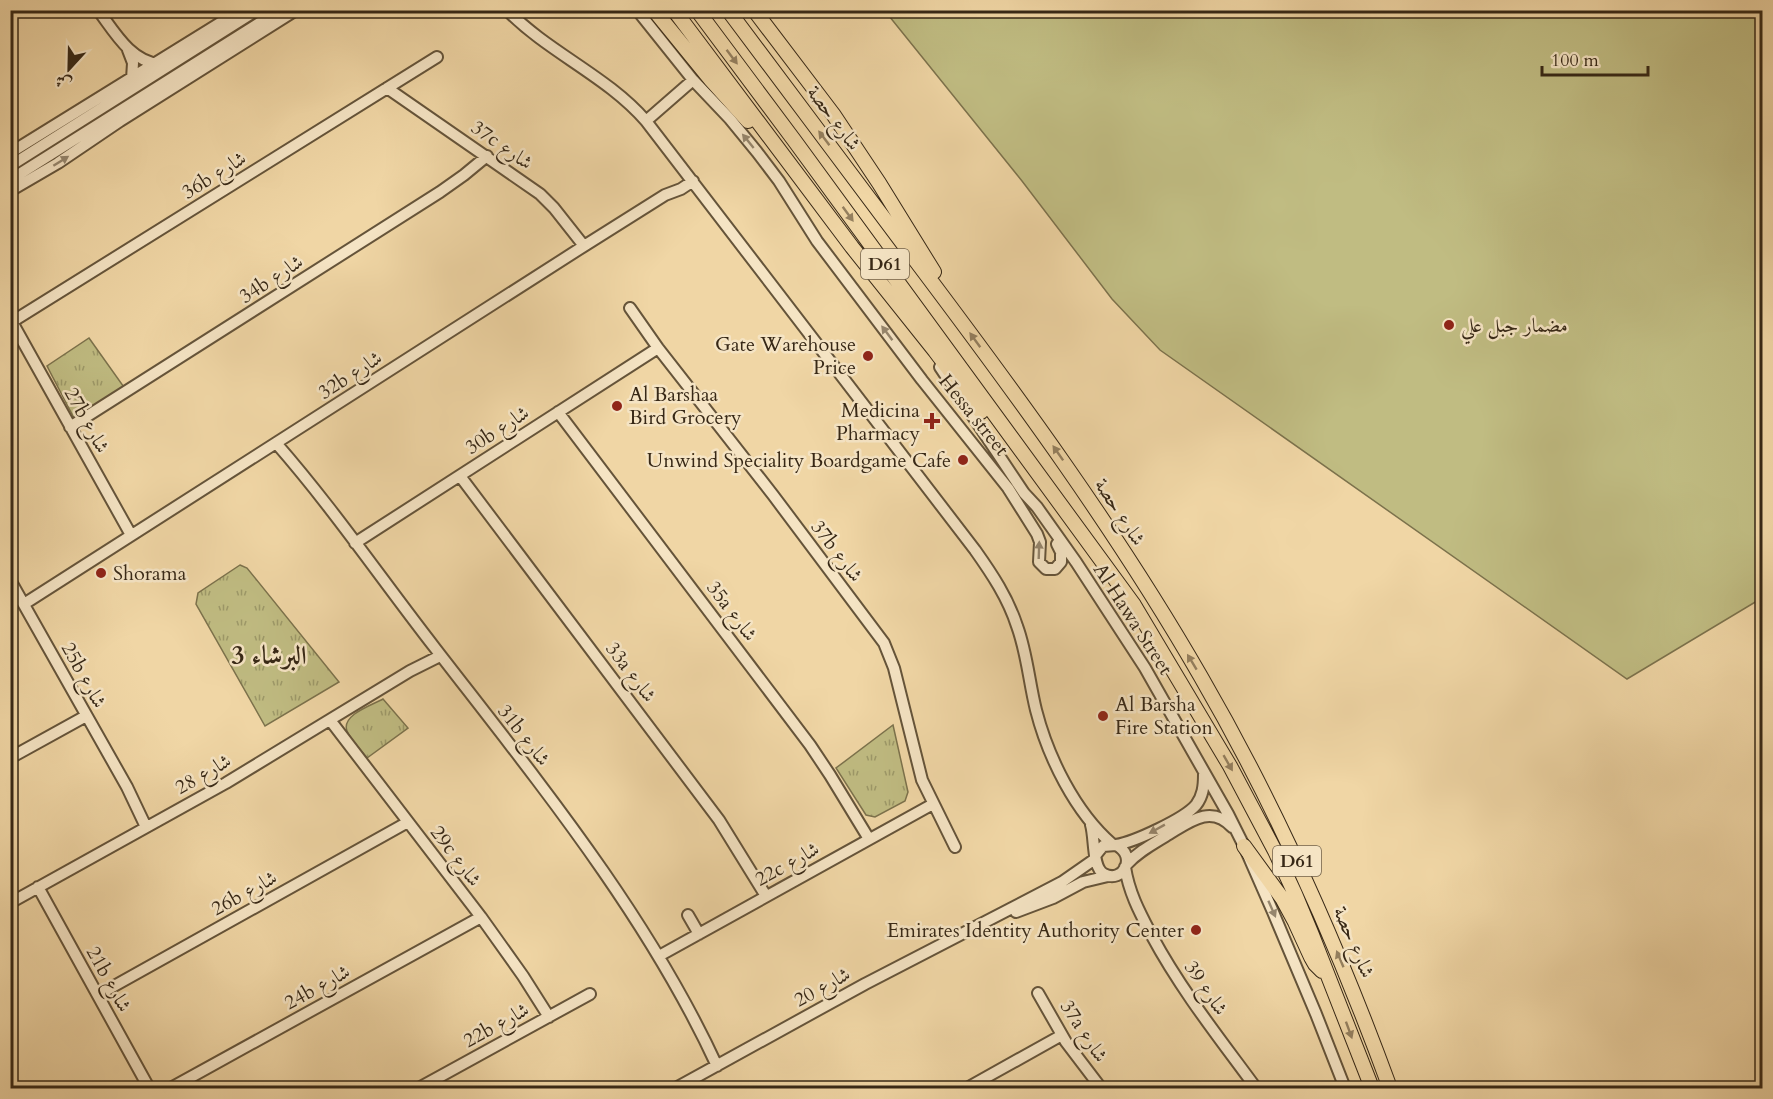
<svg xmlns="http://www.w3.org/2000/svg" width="1773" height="1099" font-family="Cardo,Amiri,serif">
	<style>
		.grass { fill: url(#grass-tufts); stroke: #7c724c; stroke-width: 1.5 }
		.garden { fill: #c0bc82; stroke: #7c724c; stroke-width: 1.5 }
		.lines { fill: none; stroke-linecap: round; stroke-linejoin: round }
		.minor-casing { stroke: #65543a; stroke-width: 14 }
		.major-casing { stroke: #372816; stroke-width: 16 }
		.minor { stroke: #f5e4c4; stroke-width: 10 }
		.major { stroke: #f0d6a5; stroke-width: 14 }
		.oneway { fill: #947f5e }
		.oneway2 { fill: #96866d }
		.poi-dot { fill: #8f2418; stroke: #f5e4c4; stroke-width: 2 }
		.labels { text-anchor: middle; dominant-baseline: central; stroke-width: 5; stroke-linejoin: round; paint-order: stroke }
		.shield { fill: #f5e4c4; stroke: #70604a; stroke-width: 1.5 }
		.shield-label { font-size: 18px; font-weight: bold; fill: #372816 }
		.street-label { font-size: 20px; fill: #372816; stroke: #f5e4c4 }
		.poi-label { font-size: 20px; fill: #372816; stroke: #f5e4c4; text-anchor: start }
		.district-label { font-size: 26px; font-weight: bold; fill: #372816; stroke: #f5e4c4 }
	</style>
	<defs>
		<pattern id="grass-tufts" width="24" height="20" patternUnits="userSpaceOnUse" patternTransform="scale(1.5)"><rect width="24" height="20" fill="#c0bc82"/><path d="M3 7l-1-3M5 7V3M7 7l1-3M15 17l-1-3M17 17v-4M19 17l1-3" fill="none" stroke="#9d9969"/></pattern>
	</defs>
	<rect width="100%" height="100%" fill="#f0d6a5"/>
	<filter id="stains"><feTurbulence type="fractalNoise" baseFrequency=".00333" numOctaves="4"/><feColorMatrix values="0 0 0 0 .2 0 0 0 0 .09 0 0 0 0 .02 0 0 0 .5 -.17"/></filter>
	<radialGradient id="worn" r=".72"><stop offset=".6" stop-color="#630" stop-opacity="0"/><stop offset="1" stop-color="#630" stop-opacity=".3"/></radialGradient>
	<path class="grass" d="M89,338L126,390L75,420L47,366Z
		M240,565L247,568L339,682L265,726L196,604L198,593Z
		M383,699L408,728L367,758C361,750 351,741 347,731C341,715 372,705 383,699Z
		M893,725L908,792L905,801L875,817L866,815L836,768Z"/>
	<path class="garden" d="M885,11H1762V598L1627,679L1160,350L1112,299L1022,181Z"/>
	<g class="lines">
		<g class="minor-casing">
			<path id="minor" d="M98,10C114,31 130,61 159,64
				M507,10C549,53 607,76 646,121L975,550C992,574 1008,598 1017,626C1027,653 1029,682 1036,710C1048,757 1075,812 1112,844
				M637,10L693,80L730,119L757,152L779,181L817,241L922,380L1008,488L1037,534L1040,542L1039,562L1046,569H1055L1061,562V552L1057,544
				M128,50L133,63L132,79
				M387,88L540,194L554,208L584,246
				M646,121L693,80
				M10,153L241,10
				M10,166L257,10
				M10,180L280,10
				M10,191L58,163L120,121L296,10
				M630,308L658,348L773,495L884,643L894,668L922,780L955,847
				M12,322L131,535
				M10,323L437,57
				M940,367L1024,493L1037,507L1076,562L1145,668L1228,814L1244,846L1273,912L1316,1014L1345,1088
				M558,412L810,745L830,775L869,839
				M70,427L440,192L464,175L487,156
				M276,443C333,508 382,580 435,648C537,780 647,914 717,1066
				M460,476L719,820L766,896
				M355,543L658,348
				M10,580L127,787L146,827
				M24,604L584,246L665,195L681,189L693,181
				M330,720L481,917L523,976L549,1017
				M10,758L86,716
				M1091,825C1095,838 1092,868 1104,874C1123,884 1138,856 1116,845L1103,846L1095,856
				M1116,845C1134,842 1184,819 1196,805C1203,796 1204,786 1204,774
				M1127,864C1139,851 1153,844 1169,834C1189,822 1211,804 1232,827
				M1125,867C1129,893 1140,913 1152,936C1181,990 1220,1039 1256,1088
				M38,887L149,1088
				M10,903L226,783L410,671L440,656
				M1016,912L1053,898L1083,882L1108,876
				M688,915L699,934
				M659,956L933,804
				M1038,993L1066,1042L1101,1088
				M98,995L408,822
				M171,1088L481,917
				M419,1088L590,994
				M676,1088L865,984L1062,882L1095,859
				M967,1088L1062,1035"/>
		</g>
		<g class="major-casing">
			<path id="major" d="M654,10L711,80L748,121
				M674,10L852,247L935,351L981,412
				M697,10L794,140L1134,605L1230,766L1275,851L1295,894L1312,935L1372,1088
				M728,10C791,94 853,177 916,261C1017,395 1117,531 1201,677C1277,808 1338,946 1390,1088
				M754,10L833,114L879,183L934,272
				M1244,846L1282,898L1295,922L1311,957L1315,964L1322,971"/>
		</g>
		<use href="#minor" class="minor"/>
		<use href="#major" class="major"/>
	</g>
	<defs><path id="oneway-solid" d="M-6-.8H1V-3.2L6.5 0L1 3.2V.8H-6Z" transform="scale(1.5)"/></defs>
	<g class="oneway">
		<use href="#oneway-solid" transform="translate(732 57) rotate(53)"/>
		<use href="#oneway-solid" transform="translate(824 138) rotate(-127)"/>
		<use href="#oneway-solid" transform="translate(848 214) rotate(54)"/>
		<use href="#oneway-solid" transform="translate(975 340) rotate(-126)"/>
		<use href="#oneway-solid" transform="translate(1058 453) rotate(-125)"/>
		<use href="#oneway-solid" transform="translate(1192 662) rotate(-121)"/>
		<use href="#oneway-solid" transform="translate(1228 763) rotate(60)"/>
		<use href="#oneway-solid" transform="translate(1340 959) rotate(-113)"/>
		<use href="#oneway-solid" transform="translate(1349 1030) rotate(70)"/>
	</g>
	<g class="oneway2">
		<use href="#oneway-solid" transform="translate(748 141) rotate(-129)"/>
		<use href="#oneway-solid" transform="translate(61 161) rotate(-32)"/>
		<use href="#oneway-solid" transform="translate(887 333) rotate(-127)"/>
		<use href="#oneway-solid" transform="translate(1039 550) rotate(-88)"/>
		<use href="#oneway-solid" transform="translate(1157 829) rotate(151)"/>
		<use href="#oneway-solid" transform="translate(1272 909) rotate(66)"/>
	</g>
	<g class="poi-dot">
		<circle cx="1449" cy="325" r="6"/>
		<circle cx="868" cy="356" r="6"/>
		<circle cx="617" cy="406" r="6"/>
		<path d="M929 412h6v6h6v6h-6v6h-6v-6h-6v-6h6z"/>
		<circle cx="963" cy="460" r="6"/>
		<circle cx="101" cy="573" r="6"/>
		<circle cx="1103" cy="716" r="6"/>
		<circle cx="1196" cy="930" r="6"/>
	</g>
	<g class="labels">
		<g class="shield">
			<rect x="861" y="249" width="48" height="30" rx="4.5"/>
			<rect x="1273" y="846" width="48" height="30" rx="4.5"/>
		</g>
		<g class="shield-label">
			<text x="885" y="264">D61</text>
			<text x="1297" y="861">D61</text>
		</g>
		<g class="street-label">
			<text transform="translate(834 118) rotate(53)">شارع حصة</text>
			<text transform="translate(502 145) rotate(35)">37c شارع</text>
			<text transform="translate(214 175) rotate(-32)">36b شارع</text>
			<text transform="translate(271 279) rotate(-33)">34b شارع</text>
			<text transform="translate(350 375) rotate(-33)">32b شارع</text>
			<text transform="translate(974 415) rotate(51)">Hessa street</text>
			<text transform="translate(87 420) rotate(61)">27b شارع</text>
			<text transform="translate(497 430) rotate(-33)">30b شارع</text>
			<text transform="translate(1120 512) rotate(57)">شارع حصة</text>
			<text transform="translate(837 551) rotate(53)">37b شارع</text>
			<text transform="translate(732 611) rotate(53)">35a شارع</text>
			<text transform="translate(1133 619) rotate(57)">Al Hawa Street</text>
			<text transform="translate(631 672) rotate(53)">33a شارع</text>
			<text transform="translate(84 675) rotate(61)">25b شارع</text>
			<text transform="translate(524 735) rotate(52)">31b شارع</text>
			<text transform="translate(203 774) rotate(-30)">شارع 28</text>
			<text transform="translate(456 856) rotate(53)">29c شارع</text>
			<text transform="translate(787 864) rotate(-29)">22c شارع</text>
			<text transform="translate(244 893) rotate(-29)">26b شارع</text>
			<text transform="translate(1354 942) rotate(67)">شارع حصة</text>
			<text transform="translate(109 979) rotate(61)">21b شارع</text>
			<text transform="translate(317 987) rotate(-29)">24b شارع</text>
			<text transform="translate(822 987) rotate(-29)">شارع 20</text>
			<text transform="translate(1206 988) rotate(56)">شارع 39</text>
			<text transform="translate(496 1025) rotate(-29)">22b شارع</text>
			<text transform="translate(1084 1031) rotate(57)">37a شارع</text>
		</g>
		<g class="poi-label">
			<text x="1461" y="325">مضمار جبل علي</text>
			<text x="856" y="344" text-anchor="end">Gate Warehouse<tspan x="856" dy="23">Price</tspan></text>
			<text x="629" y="394">Al Barshaa<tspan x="629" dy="23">Bird Grocery</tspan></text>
			<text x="920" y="410" text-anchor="end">Medicina<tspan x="920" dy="23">Pharmacy</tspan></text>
			<text x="951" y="460" text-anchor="end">Unwind Speciality Boardgame Cafe</text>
			<text x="113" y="573">Shorama</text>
			<text x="1115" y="704">Al Barsha<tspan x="1115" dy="23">Fire Station</tspan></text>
			<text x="1184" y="930" text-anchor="end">Emirates Identity Authority Center</text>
		</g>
		<g class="district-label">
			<text x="269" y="655">البرشاء 3</text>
		</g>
	</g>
	<rect width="1773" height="1099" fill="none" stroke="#f0d6a5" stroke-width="36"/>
	<rect x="12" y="12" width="1749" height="1075" fill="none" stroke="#372816" stroke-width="3"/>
	<rect x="18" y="18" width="1737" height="1063" fill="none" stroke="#372816" stroke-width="1.5"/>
	<g transform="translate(69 69) rotate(202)" stroke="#f5e4c4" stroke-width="4.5" paint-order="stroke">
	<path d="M0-4.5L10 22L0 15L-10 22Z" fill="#372816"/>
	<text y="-9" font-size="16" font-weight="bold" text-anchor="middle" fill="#372816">ش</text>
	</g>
	<path d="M1542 66v9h106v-9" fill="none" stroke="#372816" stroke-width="3"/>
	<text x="1551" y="66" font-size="18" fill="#372816" stroke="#f5e4c4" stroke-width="4.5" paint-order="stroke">100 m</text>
	<rect width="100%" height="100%" filter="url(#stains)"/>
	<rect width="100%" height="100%" fill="url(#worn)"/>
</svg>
